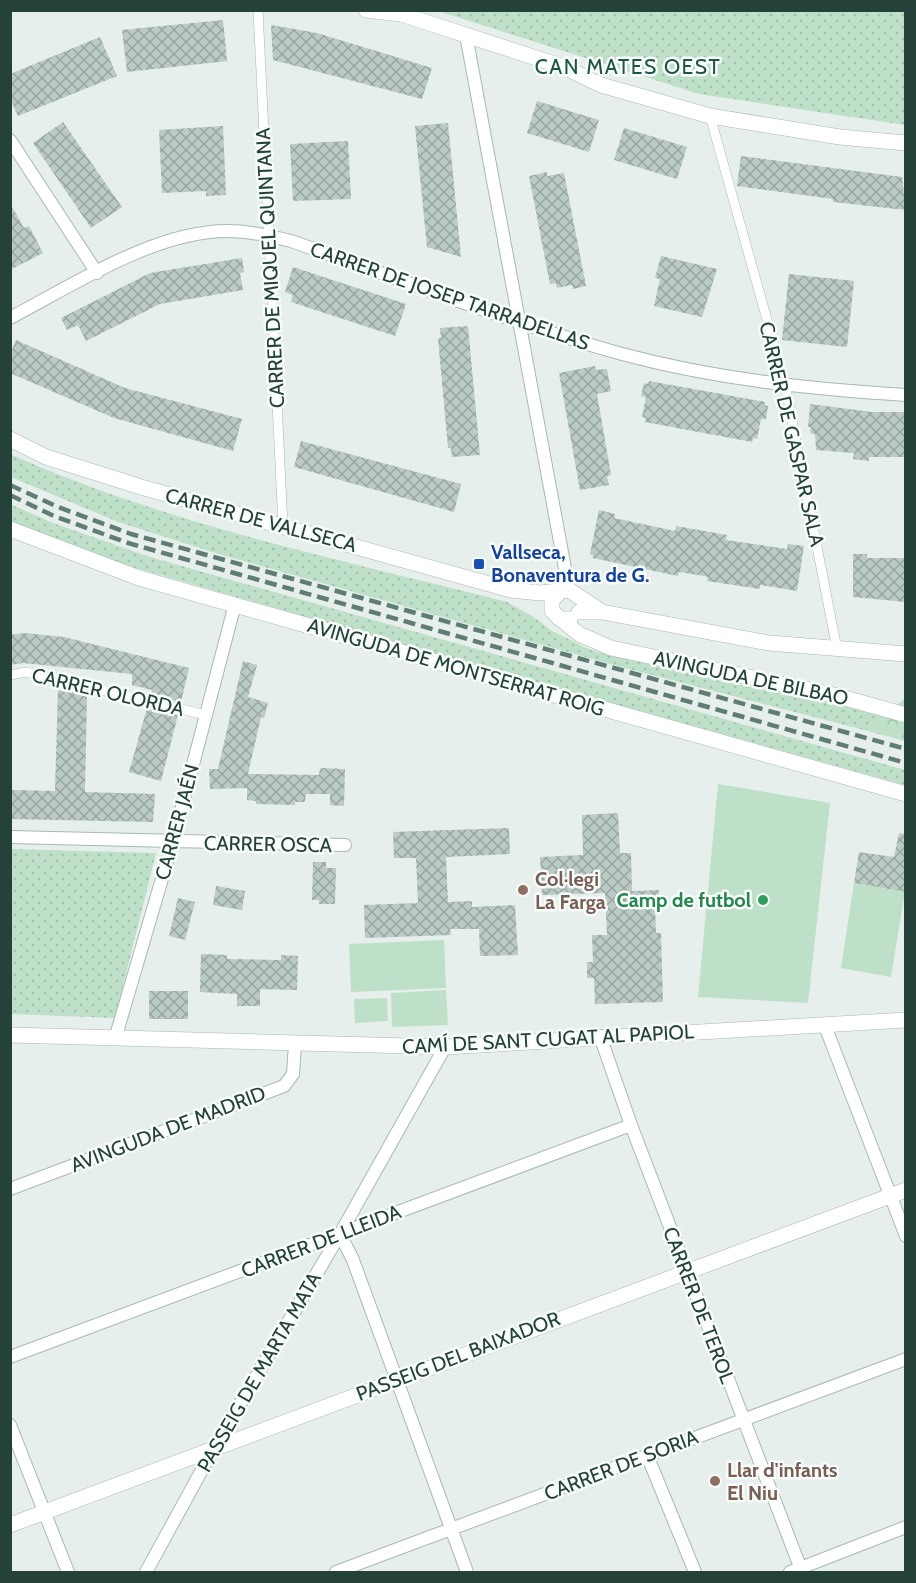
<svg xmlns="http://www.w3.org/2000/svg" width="916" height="1583" font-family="Cabin,sans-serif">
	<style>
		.grass { fill: url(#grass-dots) }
		.forest { fill: url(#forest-crowns) }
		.garden { fill: #bfe0c8 }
		.building { fill: url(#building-cross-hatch) }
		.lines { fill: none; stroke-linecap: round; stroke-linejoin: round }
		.pedestrian-casing { stroke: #a8b8b2; stroke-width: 10 }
		.minor-casing { stroke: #a8b8b2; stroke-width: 14 }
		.tertiary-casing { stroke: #a8b8b2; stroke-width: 16 }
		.pedestrian { stroke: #fff; stroke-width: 9 }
		.minor { stroke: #fff; stroke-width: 12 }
		.tertiary { stroke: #fff; stroke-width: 15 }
		.rail { stroke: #5f7d75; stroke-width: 4.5; stroke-dasharray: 12 6; stroke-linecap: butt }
		.transit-dot { fill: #1a4fb4; stroke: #f7fbf9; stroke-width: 2 }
		.education-dot { fill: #8d6e63; stroke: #f7fbf9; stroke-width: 2 }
		.leisure-dot { fill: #2e9e5b; stroke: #f7fbf9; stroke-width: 2 }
		.labels { text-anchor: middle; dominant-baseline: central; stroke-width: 5; stroke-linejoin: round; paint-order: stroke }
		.street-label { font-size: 20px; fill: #24423a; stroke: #f7fbf9 }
		.transit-label { font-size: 20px; font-weight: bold; fill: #164399; stroke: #f7fbf9; text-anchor: start }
		.education-label { font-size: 20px; font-weight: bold; fill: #785e54; stroke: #f7fbf9; text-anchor: start }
		.leisure-label { font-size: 20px; font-weight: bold; fill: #27864d; stroke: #f7fbf9; text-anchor: end }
		.neighbourhood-label { font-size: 21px; letter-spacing: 1.5px; fill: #1f5548; stroke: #f7fbf9 }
	</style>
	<defs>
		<pattern id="grass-dots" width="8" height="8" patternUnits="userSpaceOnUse" patternTransform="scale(1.5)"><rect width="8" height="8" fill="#bfe0c8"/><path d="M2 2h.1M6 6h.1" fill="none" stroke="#a4c1ad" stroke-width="1.8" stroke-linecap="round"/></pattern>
		<pattern id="forest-crowns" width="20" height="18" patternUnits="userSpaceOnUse" patternTransform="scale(1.5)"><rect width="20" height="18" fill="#bfe0c8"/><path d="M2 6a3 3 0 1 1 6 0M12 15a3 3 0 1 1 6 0" fill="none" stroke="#a4c1ad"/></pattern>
		<pattern id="building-cross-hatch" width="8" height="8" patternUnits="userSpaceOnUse" patternTransform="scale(1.5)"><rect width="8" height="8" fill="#bbcac4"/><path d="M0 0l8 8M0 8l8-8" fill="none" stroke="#98a6a0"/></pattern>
	</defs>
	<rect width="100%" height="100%" fill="#e6efeb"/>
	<path class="grass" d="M438,11H905V125L699,94Z
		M10,454C168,525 340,559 507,602L535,618L552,631L591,650L686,673L886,715L868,731L625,668L222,555L118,522L11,477Z
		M10,504L53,523L150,557L905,770V785L445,657L112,561L11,521Z
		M11,849L156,853L115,1018L11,1014Z"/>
	<path class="forest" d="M905,698V741L868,731Z"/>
	<path class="garden" d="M718,784L830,803L808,1003L698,997Z
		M854,883L905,892L891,977L841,968Z
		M444,940L446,988L351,992L349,944Z
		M446,990L448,1025L392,1027L391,993Z
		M387,998L388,1021L355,1023L354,999Z"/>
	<path class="building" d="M223,20L227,61L127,72L122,30Z
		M271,25L317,33L432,68L422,99L273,60Z
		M100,37L117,76L18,116L10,99V74Z
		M537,101L599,120L589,152L527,133Z
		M63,122L122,207L91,228L33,143Z
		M448,123L461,257L427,247L415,126Z
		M223,126L226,195L206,196V191L162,193L159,130Z
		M624,128L687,147L677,179L614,160Z
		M348,141L351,199L293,201L290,144Z
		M741,156L902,177L906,210L833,202V199L737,186Z
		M547,172V176L564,173L586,286L573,289L572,285L557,288L556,283L550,284L529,176Z
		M10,203L24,228L29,226L43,253L10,270Z
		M661,256L717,269L702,317L654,306L660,279L655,278Z
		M242,258L244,272L240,273L243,290L160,304L86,341L78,325L67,330L61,318L150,273Z
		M293,267L406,304L395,336L291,302L293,295L285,292Z
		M789,274L854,281L847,347L782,340Z
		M468,326L480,455L452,457L451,448H448L438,338H441L440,328Z
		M16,340L125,388L242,419L233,451L114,418L10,373V354Z
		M595,366L596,370L607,369L611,391L597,394L611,475L607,476L609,485L580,490L559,373Z
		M649,381L765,402L764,405L768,406L766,419H761L757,439L753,438L752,442L645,422L646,418L642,417L646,397L641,396L644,383L648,384Z
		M810,404L872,412H906V457H869V461L853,459L854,453L816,450L815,434L810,433L811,427H808Z
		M301,441L461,484L454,512L294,467Z
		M599,510L615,514L614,518L675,531L676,526L727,535L726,540L787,549L788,544L804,546L797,591L760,585V589L707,581L708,577L704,576L679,572L678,576L593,558V555L590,554Z
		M853,554H867V558H906V602L853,597Z
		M24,633L64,637L189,668L181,702L151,695L152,690L132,685V674L23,663L10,665V635Z
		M243,661L257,665L248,697L268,703L264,718L261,717L248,774L319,775L320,768L345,769L344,806L330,805V794H306L305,802H295V805L256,804V801L247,800V788L210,789L209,769H218Z
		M58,690L87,694L85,792L155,794L153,822L10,819V790L55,791Z
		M147,708L178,715L161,781L129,772Z
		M618,813L620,853H631L632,891L659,890V905H655L656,933H661L663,1002L595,1004L594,978H587V962H593L592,935H607L605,893L542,895L540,857L583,855L582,815Z
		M509,828L510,854L446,857L448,902L472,901V907L515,905L518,955L480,956L479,929H450L451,935L365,938L364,905L418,903L416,858H394L393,832Z
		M899,833L906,834V892L854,883L859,852L894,857Z
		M313,862H326V868H336L335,904H319V900H312Z
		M216,886L245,891L242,910L213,905Z
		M178,898L195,902L185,940L169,936Z
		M201,954L227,955V959L281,960V955L298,956L297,990L260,989V1006H237V994L200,992Z
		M149,991H188V1019H149Z"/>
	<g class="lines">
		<g class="pedestrian-casing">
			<path id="pedestrian" d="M258,10L283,526
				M710,116L785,384L837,649
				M10,675L26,672L206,715"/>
		</g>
		<g class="minor-casing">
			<path id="minor" d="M466,35L569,590
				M10,140L97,273
				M10,318C73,285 155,231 227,231C249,231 270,236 291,241C400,279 511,323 622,354C715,379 810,389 906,395
				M10,837L345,845
				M825,1026L906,1236
				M600,1036L631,1125L802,1572
				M115,1039L173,841L235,604
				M10,1189L284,1086L293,1074L295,1044
				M340,1234L353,1260L467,1572
				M10,1357L631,1125
				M10,1425L68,1572
				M647,1455L695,1572
				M146,1572L214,1448L340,1234L445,1047
				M336,1572L906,1359
				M790,1572L906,1527"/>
		</g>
		<g class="tertiary-casing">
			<path id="tertiary" d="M366,10L401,14L564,67L601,85L710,116L840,137L906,143
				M10,439L46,457L141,487L511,590L540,593L569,590L602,612
				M10,529L139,578L906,794
				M560,592L552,600V611L560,619H570
				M579,612H602L769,643L906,654
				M562,620L579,634L611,648L834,695L906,715
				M10,1035L445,1047L906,1020
				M10,1525L906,1190"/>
		</g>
		<use href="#pedestrian" class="pedestrian"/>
		<use href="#minor" class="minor"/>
		<use href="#tertiary" class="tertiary"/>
		<path class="rail" d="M10,485L58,507L131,534L906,749
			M10,495L54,516L128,543L906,763"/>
	</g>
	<rect class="transit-dot" x="473" y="558" width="12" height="12" rx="3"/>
	<g class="education-dot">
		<circle cx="523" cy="890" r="6"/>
		<circle cx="715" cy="1481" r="6"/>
	</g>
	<circle class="leisure-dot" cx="763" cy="900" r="6"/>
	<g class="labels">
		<g class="street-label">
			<text transform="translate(270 268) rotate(-93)">CARRER DE MIQUEL QUINTANA</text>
			<text transform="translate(450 296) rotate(19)">CARRER DE JOSEP TARRADELLAS</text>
			<text transform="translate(792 434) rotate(77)">CARRER DE GASPAR SALA</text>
			<text transform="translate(261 520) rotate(15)">CARRER DE VALLSECA</text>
			<text transform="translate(456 667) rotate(16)">AVINGUDA DE MONTSERRAT ROIG</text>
			<text transform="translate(751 678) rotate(12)">AVINGUDA DE BILBAO</text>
			<text transform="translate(108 692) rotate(13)">CARRER OLORDA</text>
			<text transform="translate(177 822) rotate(-75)">CARRER JAÉN</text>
			<text transform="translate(268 844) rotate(1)">CARRER OSCA</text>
			<text transform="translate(548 1039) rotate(-3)">CAMÍ DE SANT CUGAT AL PAPIOL</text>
			<text transform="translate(168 1129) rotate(-21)">AVINGUDA DE MADRID</text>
			<text transform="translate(321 1241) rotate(-21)">CARRER DE LLEIDA</text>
			<text transform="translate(699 1305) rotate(69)">CARRER DE TEROL</text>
			<text transform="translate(458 1356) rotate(-21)">PASSEIG DEL BAIXADOR</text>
			<text transform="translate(259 1372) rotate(-60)">PASSEIG DE MARTA MATA</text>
			<text transform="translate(621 1465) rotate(-21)">CARRER DE SORIA</text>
		</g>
		<g class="transit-label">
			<text x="491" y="552">Vallseca,<tspan x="491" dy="23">Bonaventura de G.</tspan></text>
		</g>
		<g class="education-label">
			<text x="535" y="879">Col·legi<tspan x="535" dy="23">La Farga</tspan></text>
			<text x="727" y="1470">Llar d'infants<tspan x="727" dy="23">El Niu</tspan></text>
		</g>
		<g class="leisure-label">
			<text x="751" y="900">Camp de futbol</text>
		</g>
		<g class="neighbourhood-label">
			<text x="628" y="66">CAN MATES OEST</text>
		</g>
	</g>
	<rect width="916" height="1583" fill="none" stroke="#24423a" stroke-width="24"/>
</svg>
